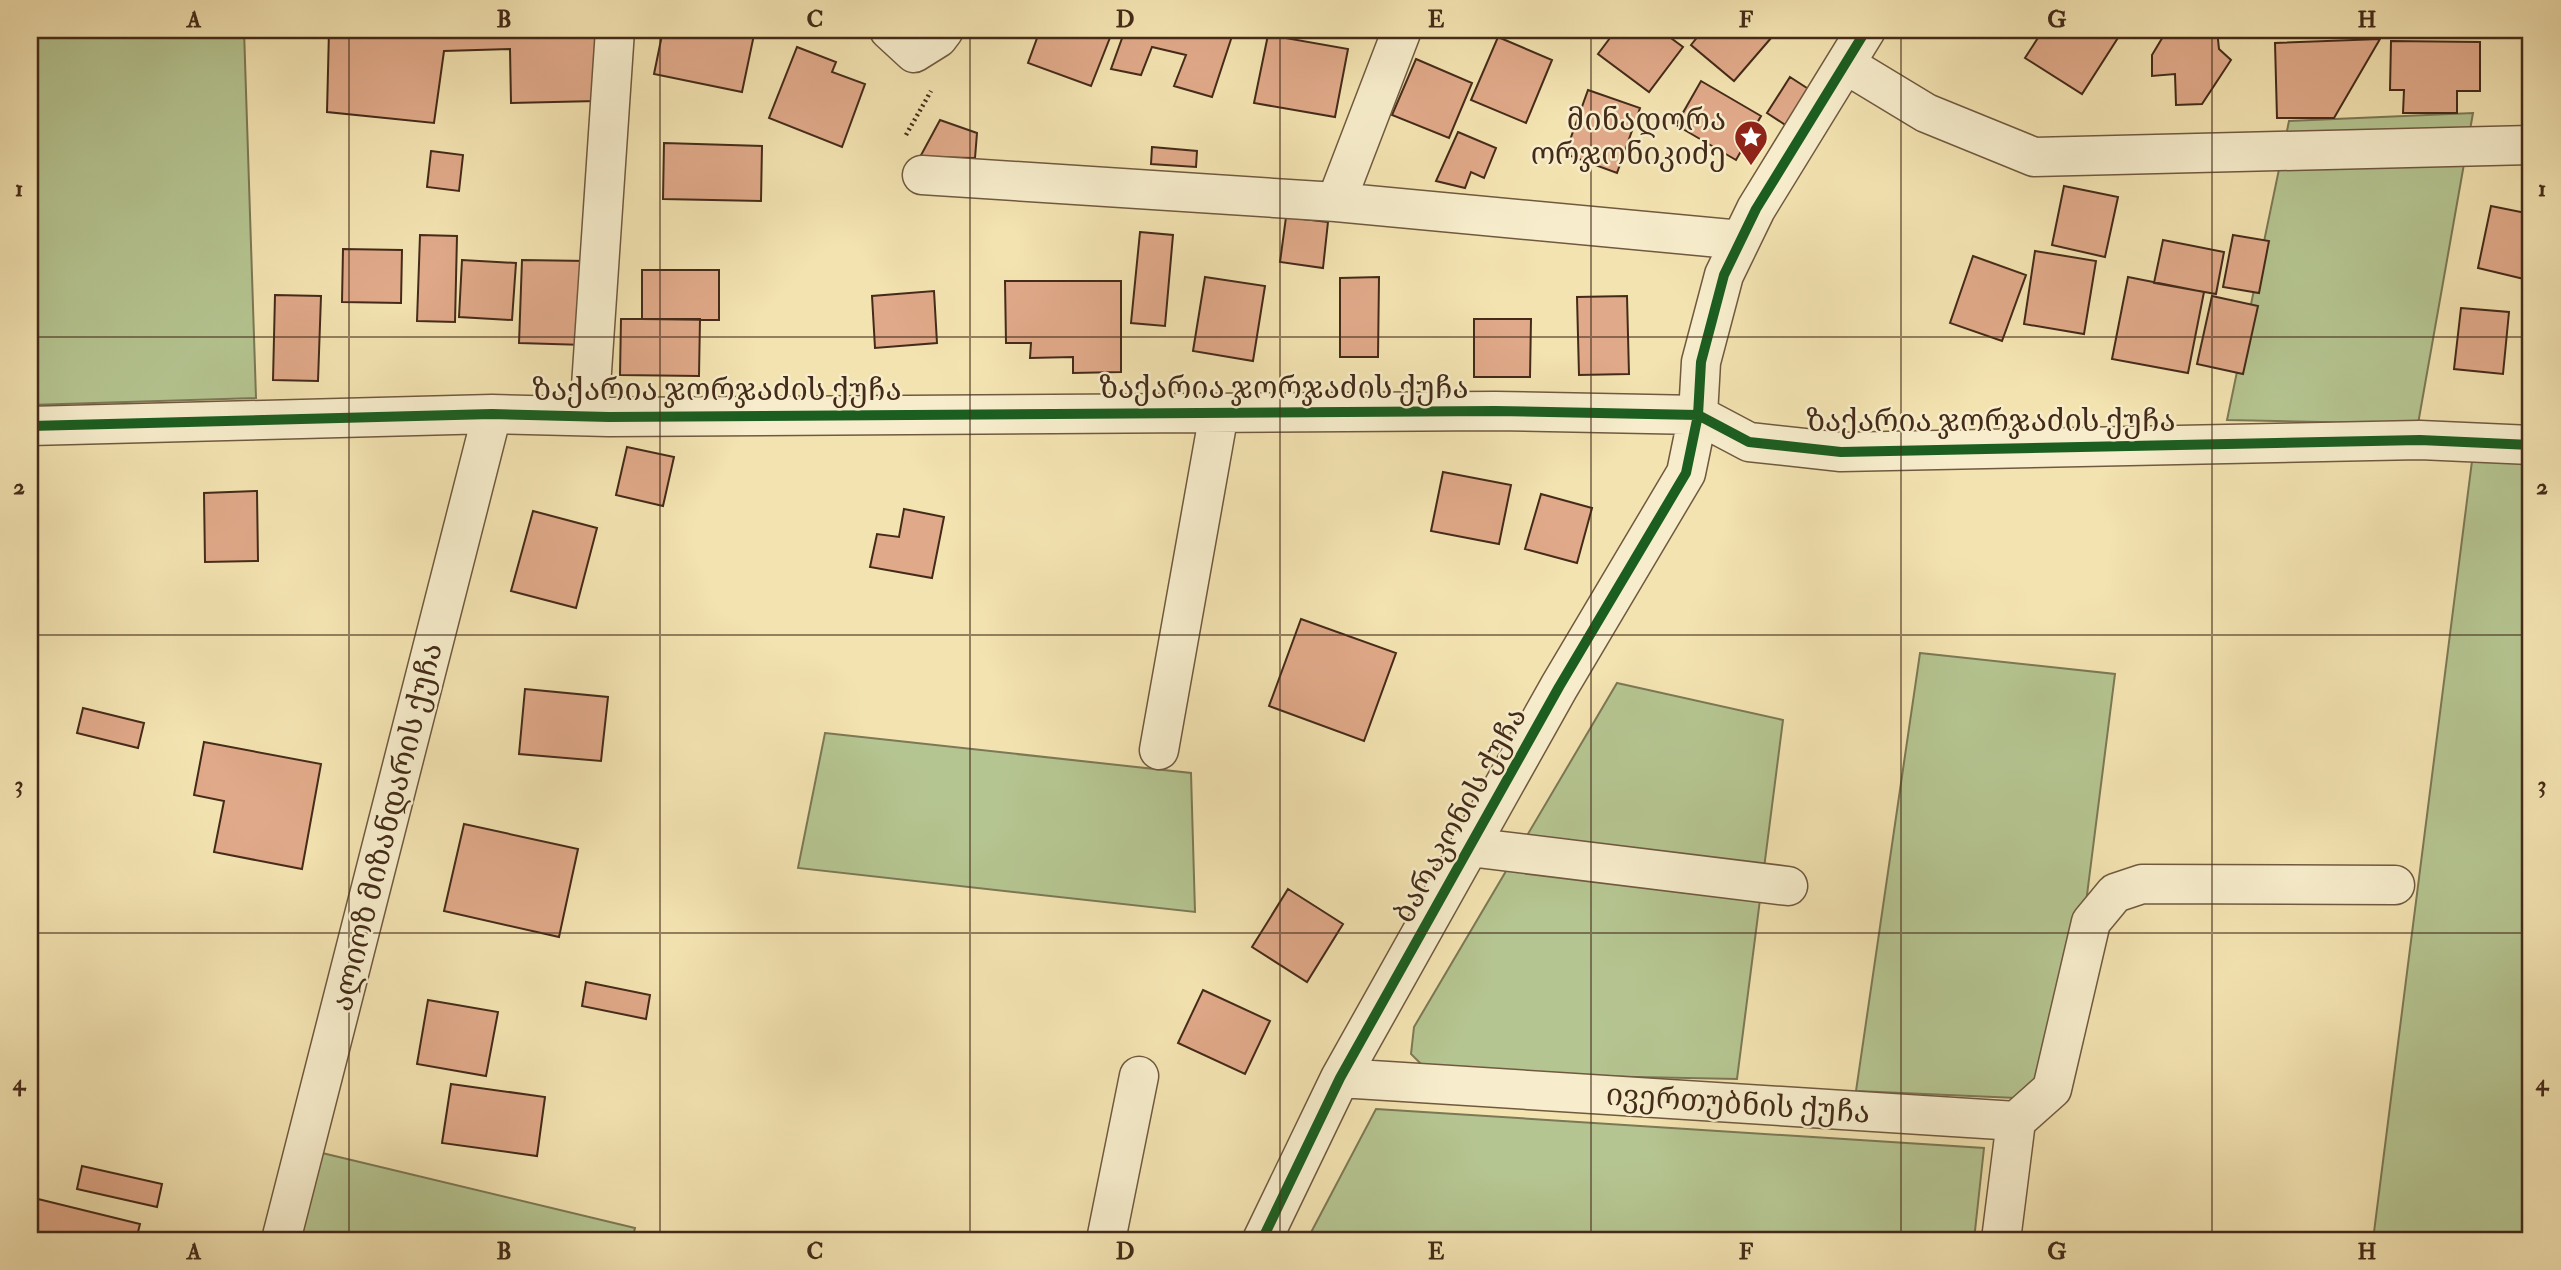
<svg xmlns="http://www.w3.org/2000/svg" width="2561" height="1270" font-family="'IM FELL Double Pica','Noto Serif Georgian',serif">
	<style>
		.green { fill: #b5c591; stroke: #7c7855; stroke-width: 2 }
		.building { fill: #e0a989; stroke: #442b19; stroke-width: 2 }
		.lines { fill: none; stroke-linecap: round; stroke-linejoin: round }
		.minor-casing { stroke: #70593f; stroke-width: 41 }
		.path { stroke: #442b19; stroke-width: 4.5; stroke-dasharray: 2 3.5; stroke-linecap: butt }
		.minor { stroke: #f7edcc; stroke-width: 38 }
		.cycleway-casing { stroke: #f7edcc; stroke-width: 15 }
		.cycleway { stroke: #1b5e20; stroke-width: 10 }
		.grid { fill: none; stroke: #442b19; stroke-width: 2; stroke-opacity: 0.55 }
		.labels { text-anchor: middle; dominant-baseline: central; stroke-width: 5; stroke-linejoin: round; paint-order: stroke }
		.poi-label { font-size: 30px; fill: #442b19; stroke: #f7edcc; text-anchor: end }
		.street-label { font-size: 30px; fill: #442b19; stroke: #f7edcc }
		.neatline { fill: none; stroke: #442b19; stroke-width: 2.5 }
		.grid-label { font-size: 23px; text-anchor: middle; font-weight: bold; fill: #442b19 }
	</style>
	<rect width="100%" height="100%" fill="#f3e3b1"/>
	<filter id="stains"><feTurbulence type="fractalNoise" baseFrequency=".00286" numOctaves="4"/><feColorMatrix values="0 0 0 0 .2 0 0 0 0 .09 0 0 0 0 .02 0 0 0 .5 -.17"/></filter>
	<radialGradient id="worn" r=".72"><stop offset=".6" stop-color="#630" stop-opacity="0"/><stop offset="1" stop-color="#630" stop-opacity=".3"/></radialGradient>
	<path class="green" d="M30,30H244L256,398L30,405Z
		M2473,113L2418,424L2227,420L2289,121Z
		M2472,461H2531V1240H2373Z
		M1920,653L2115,674L2061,1100L1856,1091Z
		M1617,683L1783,720L1737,1079L1430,1073L1411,1054L1414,1027Z
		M825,733L1191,773L1195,912L798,868Z
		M1376,1109L1984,1148L1974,1240H1307Z
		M318,1152L635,1228L632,1240H298Z"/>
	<path class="building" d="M329,30H595L597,101L511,103L510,49L444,51L434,123L327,112Z
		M663,30H755L742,92L654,74Z
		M1040,30H1113L1091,86L1028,63Z
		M1125,30H1234L1212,97L1174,86L1186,55L1152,47L1141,75L1111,69Z
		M1616,30H1660L1683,47L1649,92L1598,54Z
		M1703,30H1778L1734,81L1691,45Z
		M2043,30H2123L2082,94L2025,58Z
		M2167,30H2217L2219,49L2231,60L2202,104L2176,105L2175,74L2152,76V55Z
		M1268,35L1348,49L1335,117L1254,103Z
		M1498,37L1552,60L1526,123L1471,100Z
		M2380,39L2334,118H2277L2275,43Z
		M2391,41L2480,42V91H2457V113H2403L2404,90H2390Z
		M797,47L836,62L832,72L865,84L842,147L769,118Z
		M1416,59L1472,83L1449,138L1392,115Z
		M1790,77L1810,90L1787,126L1767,113Z
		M1701,81L1761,116L1736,160L1676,125Z
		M1588,90L1640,108L1617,173L1565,154Z
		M940,120L977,133L975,158L920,157Z
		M1458,132L1496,148L1484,178L1471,172L1465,188L1436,181Z
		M664,143L762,146L761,201L663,199Z
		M1152,147L1197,151L1196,167L1151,164Z
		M431,151L463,155L459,191L427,187Z
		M2064,186L2118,197L2105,257L2052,245Z
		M2491,206L2531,214V247L2524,279L2478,268Z
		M1286,217L1328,222L1323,268L1280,262Z
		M1140,232L1173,235L1165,326L1131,323Z
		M420,235L457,236L455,322L417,321Z
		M2233,235L2269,241L2259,293L2223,287Z
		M2163,240L2224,252L2216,294L2154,283Z
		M343,249L402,250L401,303L342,302Z
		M2035,251L2096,261L2084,334L2024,324Z
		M1973,256L2026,275L2002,341L1950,323Z
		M462,260L516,263L512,320L459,317Z
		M522,260L587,261L585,345L519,343Z
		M642,270H719V320L642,319Z
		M1205,277L1265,286L1253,361L1193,351Z
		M1379,277L1378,357H1340V278Z
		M2128,277L2204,292L2188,373L2112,359Z
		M1005,281H1121V372L1073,373V357L1030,358L1031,343H1006Z
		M934,291L937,343L875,348L872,296Z
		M275,295L321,296L318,381L273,380Z
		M1627,296L1629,374L1579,375L1577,297Z
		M2212,296L2258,306L2243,374L2197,364Z
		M2461,308L2509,312L2503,374L2454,369Z
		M621,319H700L699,376L620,375Z
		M1474,319H1531L1530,377H1474Z
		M2531,330V372L2525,371Z
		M627,447L674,457L663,506L616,495Z
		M1443,472L1511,485L1499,544L1431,531Z
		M257,491L258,561L205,562L204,493Z
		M1541,494L1592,508L1577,563L1525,549Z
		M904,509L944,517L932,578L870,567L877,534L899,537Z
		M533,511L597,528L576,608L511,591Z
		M1301,619L1396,653L1364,741L1269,706Z
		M525,689L608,697L601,761L519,754Z
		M83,708L144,723L138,748L77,733Z
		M204,742L321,764L302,869L214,852L224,801L194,795Z
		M464,824L578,849L559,937L444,911Z
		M1288,889L1343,924L1307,982L1252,947Z
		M586,982L650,995L646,1019L582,1006Z
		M1203,990L1270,1021L1245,1074L1178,1043Z
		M428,1000L498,1012L486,1076L417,1064Z
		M451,1084L545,1097L537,1156L442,1143Z
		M82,1166L162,1184L157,1207L77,1189Z
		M38,1199L140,1224L136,1240H30Z"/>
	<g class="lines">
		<g class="minor-casing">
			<path id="minor" d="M889,30L914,53L938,38L944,30
				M1845,64L1926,113L2034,157L2531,145
				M922,175L1336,202L1741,240
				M1336,202L1402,30
				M589,416L615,30
				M30,426L492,414L609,417L1495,411L1698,415L1749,442L1841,452L2420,440L2531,445
				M1159,750L1219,413
				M1469,847L1788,886
				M1340,1078L2016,1121L2001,1240
				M2016,1121L2052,1089L2091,922L2115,893L2142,884L2395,885
				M281,1240L492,414
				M1106,1240L1139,1076
				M1262,1240L1340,1078L1559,687L1686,473L1698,415L1701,362L1724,275L1756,209L1866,30"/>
		</g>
		<path class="path" d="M906,135L931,91"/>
		<use href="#minor" class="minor"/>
		<g class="cycleway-casing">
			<path id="cycleway" d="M30,426L492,414L609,417L1495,411L1698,415L1749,442L1841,452L2420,440L2531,445
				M1262,1240L1340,1078L1559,687L1686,473L1698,415L1701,362L1724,275L1756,209L1866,30"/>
		</g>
		<use href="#cycleway" class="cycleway"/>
	</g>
	<path class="grid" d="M349,30V1240M660,30V1240M970,30V1240M1280,30V1240M1591,30V1240M1901,30V1240M2212,30V1240M30,337H2531M30,635H2531M30,933H2531"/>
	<defs>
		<g id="sight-pin" transform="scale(1.75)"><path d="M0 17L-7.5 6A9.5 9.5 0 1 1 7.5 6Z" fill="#8f2418" stroke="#f7edcc"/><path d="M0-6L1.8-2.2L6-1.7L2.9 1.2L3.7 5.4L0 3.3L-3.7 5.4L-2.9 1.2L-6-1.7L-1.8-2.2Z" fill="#fff"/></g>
	</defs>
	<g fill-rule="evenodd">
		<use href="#sight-pin" x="1751" y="137"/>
	</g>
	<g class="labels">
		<g class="poi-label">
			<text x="1726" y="120">მინადორა<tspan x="1726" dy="34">ორჯონიკიძე</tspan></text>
		</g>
		<g class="street-label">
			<text x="1284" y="388">ზაქარია ჯორჯაძის ქუჩა</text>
			<text x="717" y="390">ზაქარია ჯორჯაძის ქუჩა</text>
			<text x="1991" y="421">ზაქარია ჯორჯაძის ქუჩა</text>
			<text transform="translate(1460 815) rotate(-61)">ბარაკონის ქუჩა</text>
			<text transform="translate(387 827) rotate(-76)">ალიოზ მიზანდარის ქუჩა</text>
			<text transform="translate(1738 1104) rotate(4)">ივერთუბნის ქუჩა</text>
		</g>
	</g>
	<rect width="2561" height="1270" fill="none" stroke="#f3e3b1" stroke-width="77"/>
	<rect x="38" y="38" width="2484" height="1194" class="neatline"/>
	<g class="grid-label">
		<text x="194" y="27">A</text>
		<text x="504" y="27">B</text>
		<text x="815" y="27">C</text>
		<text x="1125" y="27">D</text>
		<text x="1436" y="27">E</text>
		<text x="1746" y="27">F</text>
		<text x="2057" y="27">G</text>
		<text x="2367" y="27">H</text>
		<text x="19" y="196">1</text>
		<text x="2542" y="196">1</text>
		<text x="19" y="494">2</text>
		<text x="2542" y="494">2</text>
		<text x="19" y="792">3</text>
		<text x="2542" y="792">3</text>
		<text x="19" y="1090">4</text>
		<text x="2542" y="1090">4</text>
		<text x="194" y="1259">A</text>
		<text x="504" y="1259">B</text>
		<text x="815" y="1259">C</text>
		<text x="1125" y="1259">D</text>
		<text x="1436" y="1259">E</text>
		<text x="1746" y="1259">F</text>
		<text x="2057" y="1259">G</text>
		<text x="2367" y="1259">H</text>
	</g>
	<rect width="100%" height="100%" filter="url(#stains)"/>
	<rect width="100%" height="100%" fill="url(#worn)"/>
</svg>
